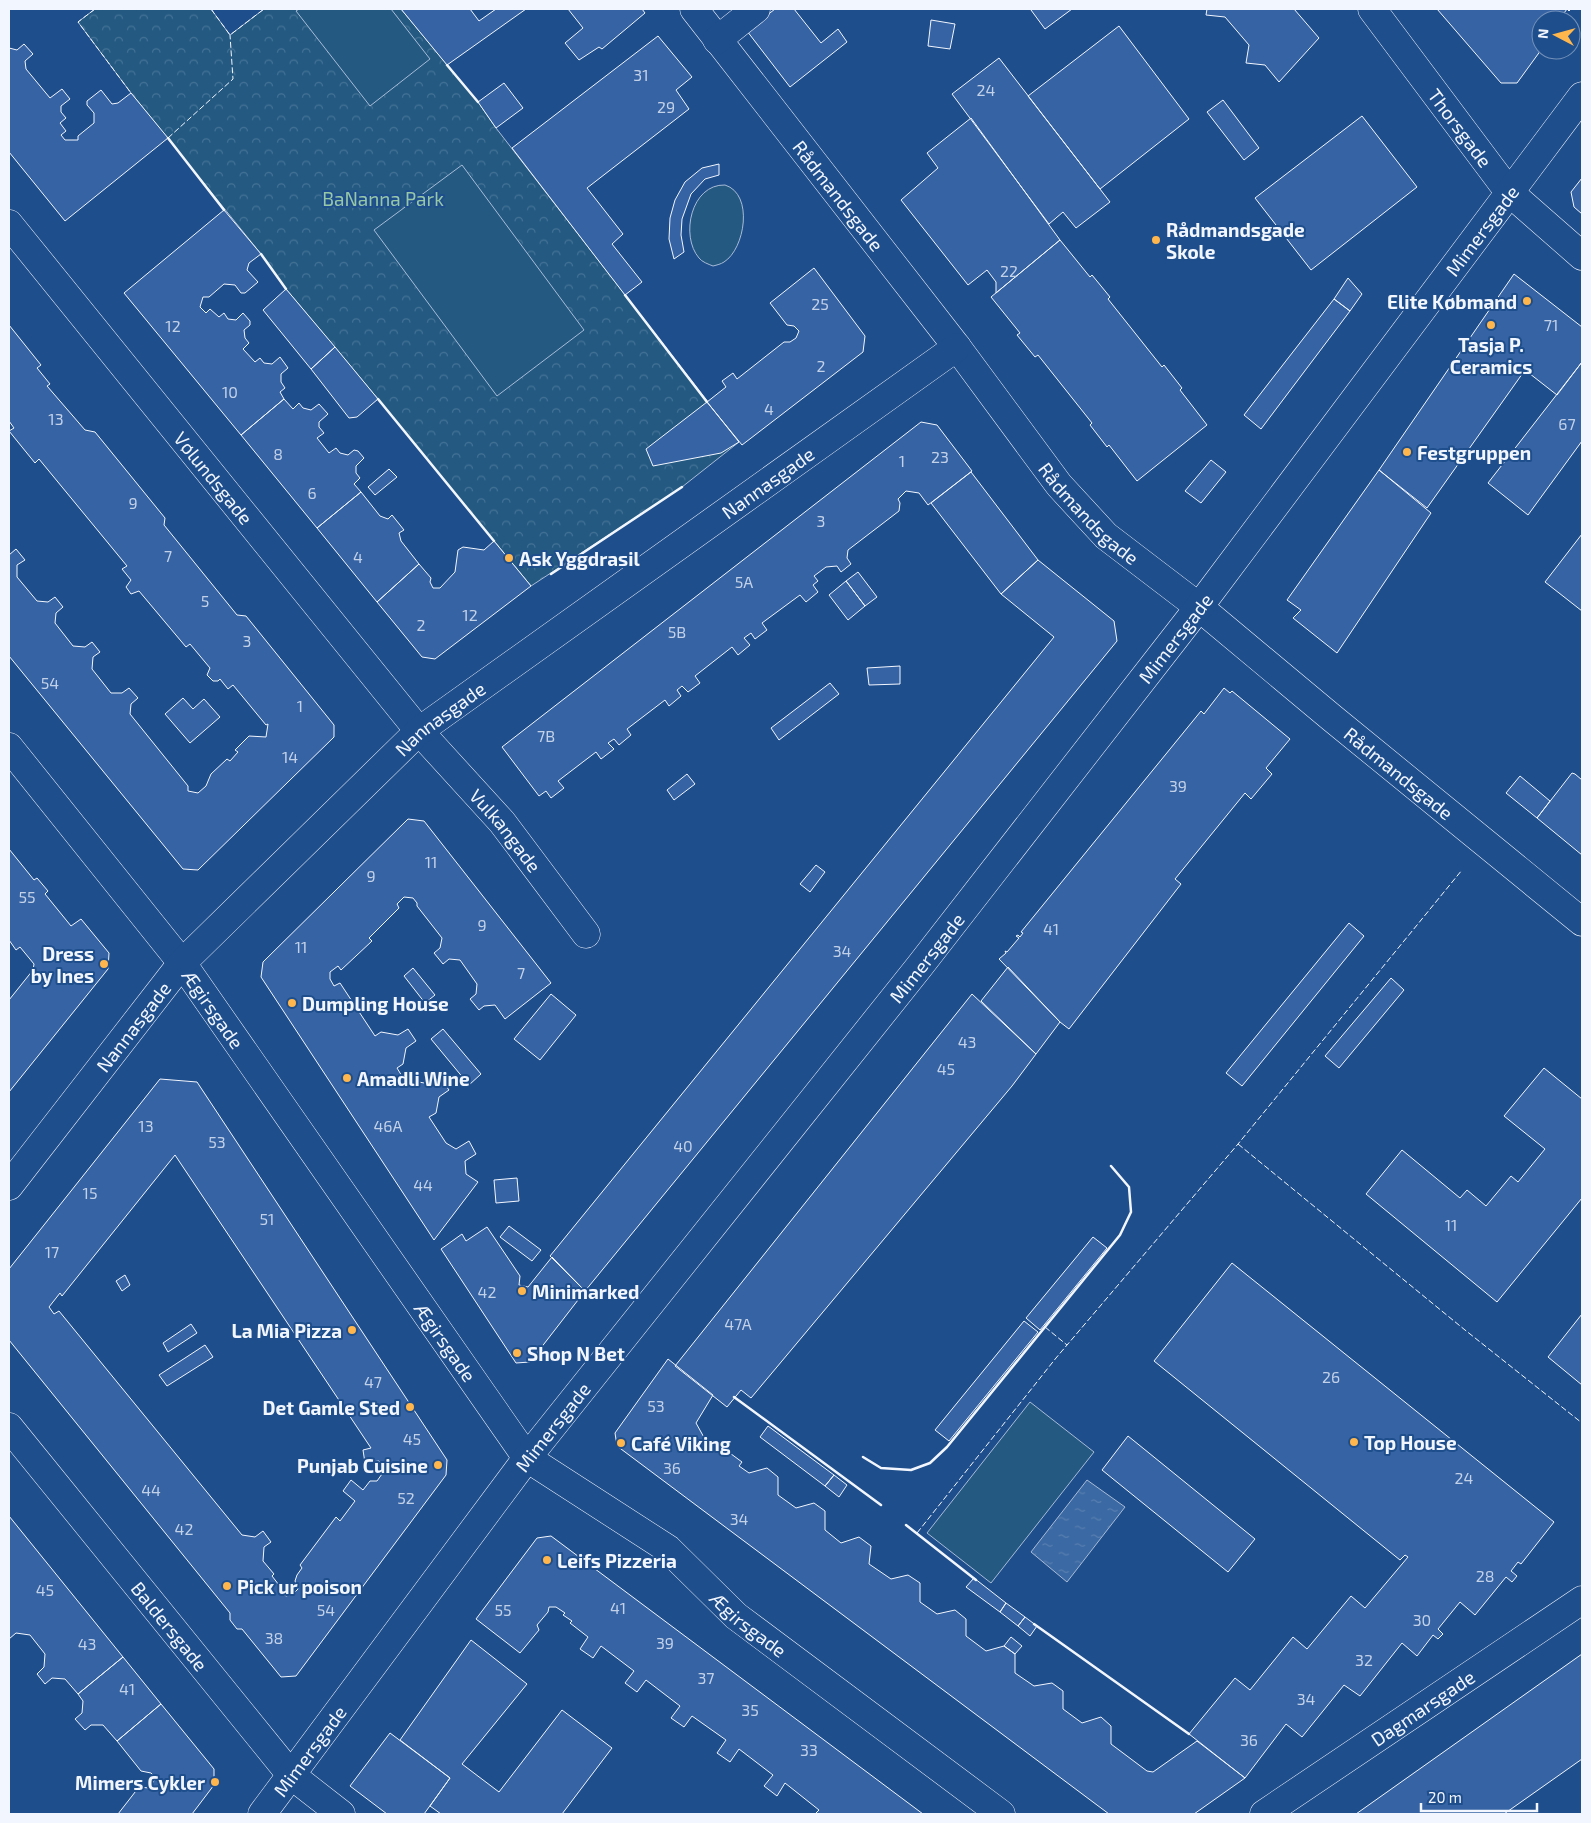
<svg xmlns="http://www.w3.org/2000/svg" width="1591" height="1823" font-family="'Exo 2',sans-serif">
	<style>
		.park { fill: url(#park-crowns); stroke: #a8bbd7 }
		.pitch { fill: #245a82; stroke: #a8bbd7 }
		.water { fill: url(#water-ripples); stroke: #a8bbd7 }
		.building { fill: #3563a3; stroke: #f2f6ff; fill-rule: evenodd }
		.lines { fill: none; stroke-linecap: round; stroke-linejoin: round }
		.minor-casing { stroke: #f2f6ff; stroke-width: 29 }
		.minor { stroke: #1f4e8c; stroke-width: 28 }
		.fence { stroke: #f2f6ff; stroke-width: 1; stroke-dasharray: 6 2.5; stroke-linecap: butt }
		.wall { stroke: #f2f6ff; stroke-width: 2.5 }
		.poi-dot { fill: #ffb74d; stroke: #1f4e8c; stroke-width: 2 }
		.labels { text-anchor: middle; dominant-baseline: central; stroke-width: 4; stroke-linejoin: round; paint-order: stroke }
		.number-label { font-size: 16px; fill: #c3d1e8 }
		.street-label { font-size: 19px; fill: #f2f6ff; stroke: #1f4e8c }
		.park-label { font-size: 19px; fill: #97c8a6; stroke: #1f4e8c }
		.poi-label { font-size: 19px; font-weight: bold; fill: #f2f6ff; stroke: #1f4e8c; text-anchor: start }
	</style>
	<defs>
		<pattern id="park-crowns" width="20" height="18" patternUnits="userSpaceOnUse" patternTransform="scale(1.25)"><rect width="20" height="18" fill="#245a82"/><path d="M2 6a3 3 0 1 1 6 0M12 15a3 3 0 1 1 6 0" fill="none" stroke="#447295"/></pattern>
		<pattern id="water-ripples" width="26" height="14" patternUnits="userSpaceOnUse" patternTransform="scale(1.25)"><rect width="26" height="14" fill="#3b69a3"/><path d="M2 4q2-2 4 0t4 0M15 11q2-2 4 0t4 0" fill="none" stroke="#587fb1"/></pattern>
	</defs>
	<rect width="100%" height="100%" fill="#1f4e8c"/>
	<path class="park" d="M95,9H211L230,35L264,9H401L478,102L496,128L739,442L682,487L531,586L378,399L286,289L261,254L131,93L78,22Z"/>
	<path class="pitch" d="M299,9H391L430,59L370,106L296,11Z
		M462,165L584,330L497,396L374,230Z
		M725,185C754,194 745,249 724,262C721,264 717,265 713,266C708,264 702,262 699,258C680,236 691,184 725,185Z
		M1030,1402L1094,1452L991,1583L927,1533Z"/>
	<path class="water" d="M1087,1480L1125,1507L1067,1582L1031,1552Z"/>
	<path class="building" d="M401,9H470L479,21L496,9H526L447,65Z
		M568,9H642L645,13L602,49L599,47L579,60L565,43L583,28Z
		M775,9H794L821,43L838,29L847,42L790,87L747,31Z
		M1033,9H1072L1045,29L1031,10Z
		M1207,9H1294L1319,38L1279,82L1265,65L1246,63L1249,45L1225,17L1206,15Z
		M1437,9H1571L1569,11L1567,9L1559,20H1541V50L1517,83H1501Z
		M931,20L955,24L950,49L928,46Z
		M1119,26L1189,119L1100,189L1028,96Z
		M658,36L692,77L676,90L689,109L587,188L623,234L612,244L642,282L625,295L512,148Z
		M24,44L33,54L25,61L26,69L50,98L62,89L70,99L61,106V112L66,118L60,123L66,131L61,135L65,140H78V136L94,123V113L87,105V101L101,90L112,104L118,103L131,93L168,138L65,221L9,152V48L17,50Z
		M999,58L1110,202L1076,228L1063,212L1049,224L952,94Z
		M504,83L523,108L496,128L478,102Z
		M1223,100L1259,148L1244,160L1207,112Z
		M1362,116L1417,187L1311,270L1255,198Z
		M971,118L1060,240L996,293V282L987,270L968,285L901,200L938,168L927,153Z
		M719,164V175L705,179L691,194L682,219L681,235L684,252L674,259L669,239L670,218L675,200L685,182L702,168Z
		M1582,178V214L1574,207L1571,192Z
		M224,210L261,254L249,263L247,270L258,282L245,293H241L235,285L224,284L209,297H203L200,307L206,313L210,309L219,317L224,313L228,319L236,320L243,313L250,321V325L244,330L245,338L249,343L243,349L255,362L260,358L264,363L272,364L280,357L288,368L281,374V382L285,388L280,392L284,399L241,435L124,293Z
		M1060,240L1090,277L1092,275L1110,297L1108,299L1162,367L1164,365L1182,388L1180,390L1207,425L1137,481L1109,445L1107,447L1090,425L1092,423L1038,355L1035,357L1017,335L1020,333L991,297Z
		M814,268L865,336L863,352L742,445L707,402L726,387L722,381L733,373L737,379L784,342H790L796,338L799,331L794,326L787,325L770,303Z
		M1514,274L1582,327V362L1557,395L1525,370L1427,508L1379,470Z
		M1348,278L1362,294L1350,311L1334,299Z
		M286,289L335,347L311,369L263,310Z
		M1334,299L1350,311L1261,429L1244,415Z
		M9,325L41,365L37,368L50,384L47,386L85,430L95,432L165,518L164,525L237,615L246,616L334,725V737L198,870L183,869L9,656V555L16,549L25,560L17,565V577L37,601L48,602L55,597L63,607L56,613L55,623L73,646L85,647L92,642L100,652L93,657L92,669L111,693H122L129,688L138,698L131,704L130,714L188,786V791L198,793L206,786L211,774L227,759L230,761L238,752L235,750L249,736L266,737L268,724L266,725L233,685L228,689L220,679L218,681H213L207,675L210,668L190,644L186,647L139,591L131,594L126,587L131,580L122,569L127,566L39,459L35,463L9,431L14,428L9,421Z
		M335,347L378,399L357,417L349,418L311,369Z
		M1582,362V441L1528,515L1488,483Z
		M284,399L293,409L299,403L303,408L311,410L319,404L328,414L319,422V427L324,433L317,438L329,453L336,448L340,453L348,455L354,450L358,451L364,458L356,466V473L360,478L354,484L361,492L317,528L241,435Z
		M707,402L739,442L721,453L653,466L646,449Z
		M921,422L937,425L972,471L928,505L919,493L906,491L898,499L900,503L899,511L848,550L847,558L851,564L841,572L837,566L826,567L814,576L818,581L813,585L818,592L806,602L800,595L762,623L767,630L755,639L751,633L744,638L750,645L738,655L732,647L695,676L700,683L688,692L682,686L677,690L681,696L669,706L665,700L627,729L631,735L619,745L614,739L608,743L614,749L601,759L596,752L558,781L564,788L551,798L546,791L539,796L502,747Z
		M1211,460L1226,472L1201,503L1185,491Z
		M389,469L397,477L375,495L368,487Z
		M1379,470L1431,513L1337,653L1293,618L1301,610L1287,600Z
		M971,472L1038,560L1001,594L931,503Z
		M361,492L380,516L388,519L392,515L404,530L399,533L401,541L419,564L377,602L317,528Z
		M1582,534V611L1545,582Z
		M494,541L531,586L435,659L422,657L377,602L419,564L431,578L430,582L433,588H440L455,572L458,550L463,547L484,550Z
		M1038,560L1114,621L1117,641L585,1291L550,1256L1054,637L1001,594Z
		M858,572L877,597L865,606L846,581Z
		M846,581L865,606L848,620L829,595Z
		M900,666V684L869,685L867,668Z
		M830,683L839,694L779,740L771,728Z
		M1224,688L1230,693L1232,691L1290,739L1266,768L1272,774L1251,799L1245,793L1175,879L1181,884L1069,1029L1060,1022L999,959L1006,953L1005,951L1007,952L1019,938L1016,936L1018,935L1020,937L1023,933L1021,932L1201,711L1204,714Z
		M183,698L193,709L204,699L220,717L190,743L165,714Z
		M1572,773L1575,774L1582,780V855L1537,818Z
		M687,774L695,784L674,800L667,790Z
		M1520,776L1550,801L1537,818L1506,793Z
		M408,819L424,821L551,983L505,1019L495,1005L484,1006L479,1010L470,999L476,994L477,984L460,960L449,959L443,964L434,953L440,948L442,938L417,906V903L413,898L404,897L397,904L399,908L369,938L372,941L341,970L338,966L330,972V979L334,986L340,983L375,1036L381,1032L398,1035L408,1029L416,1041L406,1048L403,1064L397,1068L408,1086L413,1081L430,1084L440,1078L449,1090L439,1097L436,1113L429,1117L446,1143L456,1149L469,1141L476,1154L465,1161L466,1174L478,1182L434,1240L261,977L263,962Z
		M9,849L34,880L37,878L48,891L45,894L71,926L81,919L109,953L108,969L9,1092V1000L33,970L34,964L20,947L16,950L9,940Z
		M816,865L825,872L810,892L800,884Z
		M1349,923L1364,936L1242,1086L1226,1073Z
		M1008,967L1060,1022L1036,1054L981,1001Z
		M413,968L435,995L425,1003L404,976Z
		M1391,978L1404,990L1339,1068L1325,1056Z
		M551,994L576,1015L540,1060L514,1039Z
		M972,994L1036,1054L1012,1086L751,1398L741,1390L727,1407L675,1366Z
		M443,1029L481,1074L469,1085L431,1039Z
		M1544,1068L1582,1099V1198L1497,1302L1366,1194L1402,1150L1460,1198L1467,1190L1486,1206L1511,1176L1518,1182L1545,1149L1504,1116Z
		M160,1079L197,1082L447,1460L446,1475L296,1676L281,1677L242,1629H237L230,1620V1613L9,1340V1269ZM175,1155L371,1448L363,1450L365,1463L379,1461L382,1474L377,1481H370L363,1490L351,1480L343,1491L355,1501L340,1521L336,1517L300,1565L302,1568L297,1575L295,1581L298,1589L293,1594L286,1596L279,1591V1585L272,1576L274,1574L263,1561L264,1547L271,1542L263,1531L255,1537L242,1535L59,1311L54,1314L49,1307L60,1293L62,1296Z
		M517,1178L519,1201L496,1203L494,1180Z
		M509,1226L541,1250L532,1261L500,1237Z
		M487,1227L520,1276L519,1285L528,1287L552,1257L585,1291L530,1362L516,1363L441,1249L462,1234L466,1241Z
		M1093,1237L1107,1248L1040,1330L1026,1318Z
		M1232,1263L1554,1522L1521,1564L1518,1562L1511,1571L1517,1576L1512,1582L1506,1577L1475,1615L1460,1602L1438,1629L1443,1634L1438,1639L1433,1635L1417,1656L1402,1643L1360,1696L1344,1685L1302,1737L1286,1724L1245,1778L1189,1734L1235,1678L1250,1690L1293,1637L1307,1649L1351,1596L1365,1608L1408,1557L1405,1555L1400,1560L1154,1361Z
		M125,1275L130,1285L122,1291L116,1281Z
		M1582,1314V1385L1548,1357Z
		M1024,1321L1038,1332L949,1441L935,1430Z
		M191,1324L197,1333L168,1352L163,1343Z
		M205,1345L213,1357L167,1386L159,1375Z
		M668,1359L713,1395L696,1423L706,1441L717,1449L719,1445L742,1462L739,1466L749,1473L767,1468L778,1477V1495L796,1508L814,1503L825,1511V1530L841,1543L859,1537L871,1546L869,1564L891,1579L908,1575L920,1583V1602L937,1614L955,1610L966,1619V1636L986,1651L1004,1646L1015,1654V1673L1034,1686L1052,1683L1063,1691V1709L1082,1723L1101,1717L1111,1726V1744L1147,1771L1153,1772L1197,1741L1245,1778L1194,1814H1109L617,1446L615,1433Z
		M768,1426L834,1475L825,1486L760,1437Z
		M1128,1436L1255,1539L1228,1572L1102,1470Z
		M834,1475L847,1485L839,1497L825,1486Z
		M9,1516L123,1657L78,1694L65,1679L52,1678L45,1684L37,1674L44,1667L45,1654L30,1635L16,1633L9,1639Z
		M551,1536L923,1814H815L819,1810L785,1783L777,1796L764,1786L773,1775L739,1749L730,1762L717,1753L726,1740L692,1716L684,1727L671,1718L680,1706L646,1680L637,1692L625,1683L634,1671L601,1646L593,1658L580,1649L588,1637L570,1623L572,1621L563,1615L565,1613L556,1607H549L548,1612L537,1625L539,1630L520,1653L476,1619L537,1538Z
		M974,1578L1006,1603L1000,1612L966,1587Z
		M1006,1603L1025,1617L1018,1626L1000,1612Z
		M1025,1617L1037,1626L1030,1636L1018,1626Z
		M1011,1637L1022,1646L1015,1654L1004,1646Z
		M471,1640L527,1684L462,1764L499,1792L562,1710L612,1748L562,1814H441L430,1806L450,1778L400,1740Z
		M1582,1654V1759L1504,1814H1356Z
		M123,1657L161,1704L117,1741L103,1725H91L85,1730L75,1719L82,1713L83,1701L78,1694Z
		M161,1704L214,1769V1785L192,1814H118L139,1787L149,1788L156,1778L151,1773L141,1771L117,1741Z
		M390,1733L450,1778L424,1814H387L350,1786Z"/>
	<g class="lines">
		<g class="minor-casing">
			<g id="minor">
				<path id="s1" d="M694,9L957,347L1059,485L1106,536L1199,607L1332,718L1582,922"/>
				<path id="s2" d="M1372,9L1509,192L1582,256"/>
				<path d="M717,40L756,9"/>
				<path id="s3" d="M9,224L419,731L502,822L586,934"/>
				<path id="s4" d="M9,747L182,963L527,1458L668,1549L736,1616L1001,1814"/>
				<path id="s5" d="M9,1186L182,963L419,731L957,347"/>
				<path id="s6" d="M9,1427L291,1775L341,1814"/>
				<path id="s7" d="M262,1814L527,1458L919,967L1199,607L1582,96"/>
				<path id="s8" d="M1264,1814L1582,1600"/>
			</g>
		</g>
		<use href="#minor" class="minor"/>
		<path class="fence" d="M95,9L78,22L131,93
			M211,9L230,35L264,9
			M168,138L233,79L230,35
			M1238,1144L1465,1330L1582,1423
			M1045,1327L1067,1345
			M917,1533L1056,1358L1238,1144L1462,870"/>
		<path class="wall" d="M447,65L478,102
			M168,138L224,210
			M261,254L286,289
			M625,295L707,402
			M378,399L494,541
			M551,574L682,487
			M734,1397L881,1505
			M863,1457L881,1468L911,1470L930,1463L947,1447L1120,1235L1131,1212L1129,1187L1111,1166
			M906,1525L976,1580
			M1034,1624L1189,1734"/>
	</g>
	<g class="poi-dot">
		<circle cx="1156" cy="240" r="5"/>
		<circle cx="1527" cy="301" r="5"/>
		<circle cx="1491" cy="325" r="5"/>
		<circle cx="1407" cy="452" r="5"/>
		<circle cx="509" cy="558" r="5"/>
		<circle cx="104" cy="964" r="5"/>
		<circle cx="292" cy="1003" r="5"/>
		<circle cx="347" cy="1078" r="5"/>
		<circle cx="522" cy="1291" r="5"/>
		<circle cx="352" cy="1330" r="5"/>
		<circle cx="517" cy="1353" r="5"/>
		<circle cx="410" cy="1407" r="5"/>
		<circle cx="1354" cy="1442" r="5"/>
		<circle cx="621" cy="1443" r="5"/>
		<circle cx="438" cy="1465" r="5"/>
		<circle cx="547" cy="1560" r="5"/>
		<circle cx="227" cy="1586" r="5"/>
		<circle cx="215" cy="1782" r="5"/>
	</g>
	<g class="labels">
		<g class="number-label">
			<text x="641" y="74">31</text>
			<text x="986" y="89">24</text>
			<text x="666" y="106">29</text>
			<text x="1009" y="270">22</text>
			<text x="820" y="303">25</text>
			<text x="1551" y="324">71</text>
			<text x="173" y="325">12</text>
			<text x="821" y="365">2</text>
			<text x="230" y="391">10</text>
			<text x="769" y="408">4</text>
			<text x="56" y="418">13</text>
			<text x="1567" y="423">67</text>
			<text x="278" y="453">8</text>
			<text x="940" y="456">23</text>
			<text x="902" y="460">1</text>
			<text x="312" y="492">6</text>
			<text x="133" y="502">9</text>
			<text x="821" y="520">3</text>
			<text x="168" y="555">7</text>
			<text x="358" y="556">4</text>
			<text x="744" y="581">5A</text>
			<text x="205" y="600">5</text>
			<text x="470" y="614">12</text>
			<text x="421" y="624">2</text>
			<text x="677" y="631">5B</text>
			<text x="247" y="640">3</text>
			<text x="50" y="682">54</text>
			<text x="300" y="705">1</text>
			<text x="546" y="735">7B</text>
			<text x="290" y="756">14</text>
			<text x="1178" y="785">39</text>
			<text x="431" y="861">11</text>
			<text x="371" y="875">9</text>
			<text x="27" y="896">55</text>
			<text x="482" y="924">9</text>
			<text x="1051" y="928">41</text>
			<text x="301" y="946">11</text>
			<text x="842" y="950">34</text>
			<text x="521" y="972">7</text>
			<text x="967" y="1041">43</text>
			<text x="946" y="1068">45</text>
			<text x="146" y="1125">13</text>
			<text x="388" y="1125">46A</text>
			<text x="217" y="1141">53</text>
			<text x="683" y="1145">40</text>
			<text x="423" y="1184">44</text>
			<text x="90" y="1192">15</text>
			<text x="267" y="1218">51</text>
			<text x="1451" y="1224">11</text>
			<text x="52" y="1251">17</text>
			<text x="487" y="1291">42</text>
			<text x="738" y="1323">47A</text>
			<text x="1331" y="1376">26</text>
			<text x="373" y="1381">47</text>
			<text x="656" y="1405">53</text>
			<text x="412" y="1438">45</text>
			<text x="672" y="1467">36</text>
			<text x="1464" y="1477">24</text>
			<text x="151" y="1489">44</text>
			<text x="406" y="1497">52</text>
			<text x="739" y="1518">34</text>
			<text x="184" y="1528">42</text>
			<text x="1485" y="1575">28</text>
			<text x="45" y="1589">45</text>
			<text x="618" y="1607">41</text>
			<text x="326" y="1609">54</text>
			<text x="503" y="1609">55</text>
			<text x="1422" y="1619">30</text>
			<text x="274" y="1637">38</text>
			<text x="665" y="1642">39</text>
			<text x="87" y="1643">43</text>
			<text x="1364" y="1659">32</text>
			<text x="706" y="1677">37</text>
			<text x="127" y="1688">41</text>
			<text x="1306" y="1698">34</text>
			<text x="750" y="1709">35</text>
			<text x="1249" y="1739">36</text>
			<text x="809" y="1749">33</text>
		</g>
		<g class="street-label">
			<text stroke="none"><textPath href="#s2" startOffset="148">Thorsgade</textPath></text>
			<text stroke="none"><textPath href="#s1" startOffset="236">Rådmandsgade</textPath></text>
			<text stroke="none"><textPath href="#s7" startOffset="1999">Mimersgade</textPath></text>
			<text stroke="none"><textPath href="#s3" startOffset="326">Vølundsgade</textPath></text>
			<text stroke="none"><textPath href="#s5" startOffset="1042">Nannasgade</textPath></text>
			<text stroke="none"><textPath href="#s1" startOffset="641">Rådmandsgade</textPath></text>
			<text stroke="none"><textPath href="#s7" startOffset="1489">Mimersgade</textPath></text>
			<text stroke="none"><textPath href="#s5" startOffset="638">Nannasgade</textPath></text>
			<text stroke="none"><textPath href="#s1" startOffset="1046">Rådmandsgade</textPath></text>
			<text stroke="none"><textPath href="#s3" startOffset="784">Vulkangade</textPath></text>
			<text stroke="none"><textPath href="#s7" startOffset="1084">Mimersgade</textPath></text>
			<text stroke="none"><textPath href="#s4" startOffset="332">Ægirsgade</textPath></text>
			<text stroke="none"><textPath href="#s5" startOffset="202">Nannasgade</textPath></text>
			<text stroke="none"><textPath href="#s4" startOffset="738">Ægirsgade</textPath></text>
			<text stroke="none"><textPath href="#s7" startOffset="484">Mimersgade</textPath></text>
			<text stroke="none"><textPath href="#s4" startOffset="1158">Ægirsgade</textPath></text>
			<text stroke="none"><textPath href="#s6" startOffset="256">Baldersgade</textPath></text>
			<text stroke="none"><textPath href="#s8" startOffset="191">Dagmarsgade</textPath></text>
			<text stroke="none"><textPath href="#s7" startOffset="79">Mimersgade</textPath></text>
		</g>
		<g class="park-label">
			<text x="383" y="198">BaNanna Park</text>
		</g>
		<g class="poi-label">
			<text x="1166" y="229">Rådmandsgade<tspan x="1166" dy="22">Skole</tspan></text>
			<text x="1517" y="301" text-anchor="end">Elite Købmand</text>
			<text x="1491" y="344" text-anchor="middle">Tasja P.<tspan x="1491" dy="22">Ceramics</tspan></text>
			<text x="1417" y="452">Festgruppen</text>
			<text x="519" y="558">Ask Yggdrasil</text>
			<text x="94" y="953" text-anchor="end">Dress<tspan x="94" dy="22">by Ines</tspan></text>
			<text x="302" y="1003">Dumpling House</text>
			<text x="357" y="1078">Amadli Wine</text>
			<text x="532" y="1291">Minimarked</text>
			<text x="342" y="1330" text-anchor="end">La Mia Pizza</text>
			<text x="527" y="1353">Shop N Bet</text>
			<text x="400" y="1407" text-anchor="end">Det Gamle Sted</text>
			<text x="1364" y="1442">Top House</text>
			<text x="631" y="1443">Café Viking</text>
			<text x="428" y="1465" text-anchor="end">Punjab Cuisine</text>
			<text x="557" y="1560">Leifs Pizzeria</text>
			<text x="237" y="1586">Pick ur poison</text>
			<text x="205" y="1782" text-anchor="end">Mimers Cykler</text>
		</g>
	</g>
	<rect width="1591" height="1823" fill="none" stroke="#f2f6ff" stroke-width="20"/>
	<g transform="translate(1556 35) rotate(276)"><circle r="24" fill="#1f4e8c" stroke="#7391ba"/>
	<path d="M0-4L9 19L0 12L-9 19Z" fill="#ffb74d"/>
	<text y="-8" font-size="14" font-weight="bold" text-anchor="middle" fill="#f2f6ff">N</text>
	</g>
	<path d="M1421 1803v8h116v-8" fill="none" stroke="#f2f6ff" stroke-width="2.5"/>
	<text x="1428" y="1803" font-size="15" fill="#f2f6ff" stroke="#1f4e8c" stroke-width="4" paint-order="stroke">20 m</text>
</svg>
